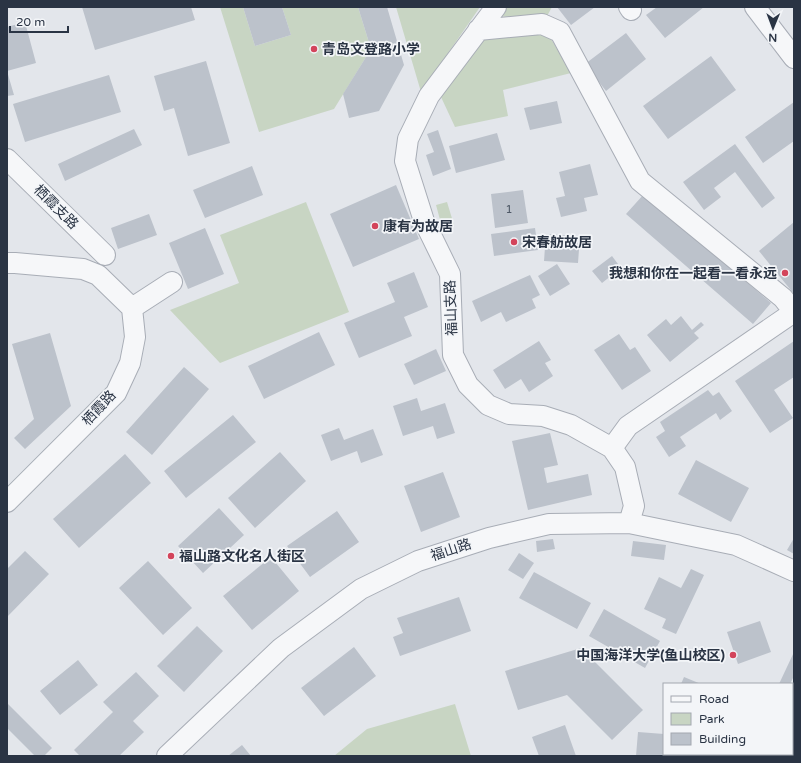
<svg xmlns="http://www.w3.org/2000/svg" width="801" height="763" font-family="'Varela Round','Noto Sans SC',sans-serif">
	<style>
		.green { fill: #c8d5c3 }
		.building { fill: #bcc2cb }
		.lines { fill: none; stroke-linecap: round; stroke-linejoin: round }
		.minor-casing { stroke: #a8adb6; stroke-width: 22 }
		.minor { stroke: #f6f7f9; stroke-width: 20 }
		.poi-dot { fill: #d3445b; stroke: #f3f5f8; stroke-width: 1.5 }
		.labels { text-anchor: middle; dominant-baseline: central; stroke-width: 3.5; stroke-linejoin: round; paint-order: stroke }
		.number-label { font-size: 12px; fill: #4e5866 }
		.poi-label { font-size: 14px; font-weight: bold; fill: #2a3444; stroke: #f3f5f8; text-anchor: start }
		.street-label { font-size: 14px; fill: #2a3444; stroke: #f3f5f8 }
	</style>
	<rect width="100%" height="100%" fill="#e3e6eb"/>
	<path class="green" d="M220,7H243L255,46L291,35L282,7H358L371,49L334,109L259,132Z
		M396,7H480L421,92Z
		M501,7H552L546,18L493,16Z
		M547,32L571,73L503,90L508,116L455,127L441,97L479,37Z
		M306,202L349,312L220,363L170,310L239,283L220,235Z
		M447,202L454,225L442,227L436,205Z
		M455,704L471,756H334L367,729Z"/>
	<path class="building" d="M82,7H191L195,20L95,50Z
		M243,7H282L291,35L255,46Z
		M358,7H387L404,65L379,111L349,118L343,94L371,49Z
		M557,7H595L571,25Z
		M657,7H704L665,38L646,15Z
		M25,22L36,63L7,71L14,95L7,96V27Z
		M626,33L646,59L606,91L585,64Z
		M711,56L736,90L668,139L643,106Z
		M206,61L230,143L188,156L174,108L164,111L154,76Z
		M109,75L121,112L25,142L13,104Z
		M557,101L562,123L530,130L524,108Z
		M794,102V141L763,163L745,137Z
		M134,129L142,145L65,181L58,164Z
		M438,130L451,169L433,176L426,155L434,152L427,134Z
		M497,133L505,160L456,173L449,146Z
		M735,144L775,198L762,208L735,172L714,188L721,197L704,210L683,182Z
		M590,164L598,195L584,198L587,211L561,217L556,198L565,196L559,172Z
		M252,166L263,195L205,218L193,190Z
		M396,185L419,239L353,267L330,214Z
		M523,190L528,223L495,228L491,194Z
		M644,194L771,303L753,324L626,214Z
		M149,214L157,235L118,249L111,228Z
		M794,222V294L759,251Z
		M205,228L224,274L188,289L169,243Z
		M535,228L538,250L494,256L491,234Z
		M546,234L580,236L578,263L544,261Z
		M612,256L621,268L602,283L592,271Z
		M557,264L570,284L550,296L538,276Z
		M414,272L428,307L404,317L412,336L359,358L344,323L395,302L387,283Z
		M530,275L540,295L532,299L536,308L506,322L501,312L481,322L472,301Z
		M681,316L692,330L701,322L704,325L694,333L699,338L670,362L647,335L666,319L671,325Z
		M319,332L335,365L264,399L248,366Z
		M50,333L71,406L25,449L14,438L34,419L12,344Z
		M619,334L630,350L635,347L651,371L622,390L594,350Z
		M539,341L551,360L545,363L553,376L529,392L521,379L505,389L493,370Z
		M794,341V377L774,390L793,418L770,433L735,381Z
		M436,349L446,371L414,385L404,364Z
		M184,367L209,389L152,455L126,432Z
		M708,390L713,396L719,392L732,411L720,420L716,413L680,437L686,446L669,457L656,437L665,431L660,422Z
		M417,398L421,411L445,403L455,433L437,439L433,426L403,436L393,406Z
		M233,415L256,442L186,498L164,471Z
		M339,428L344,440L373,429L383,455L361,463L357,451L331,461L321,435Z
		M550,433L558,465L544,468L547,483L588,474L592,495L528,510L512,441Z
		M280,452L306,481L255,528L228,498Z
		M125,454L151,483L79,548L53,519Z
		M696,460L749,488L731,522L678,494Z
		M443,472L460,517L421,532L404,486Z
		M219,508L244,535L203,573L178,546Z
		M337,511L359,542L310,577L287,546Z
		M794,538V554L787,550Z
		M553,539L555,549L537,552L536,541Z
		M633,541L666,545L664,560L631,556Z
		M25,551L49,574L7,617V569Z
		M519,553L534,563L523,579L508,570Z
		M271,557L299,591L252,630L223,596Z
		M148,561L192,608L163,635L119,588Z
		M691,569L704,575L676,634L662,628L666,619L644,609L659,577L681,588Z
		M534,572L591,603L577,629L519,598Z
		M459,597L471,631L400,656L393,637L403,633L397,618Z
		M604,609L660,641L645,668L589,636Z
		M760,621L771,652L738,664L727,632Z
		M197,626L223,651L184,692L157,666Z
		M354,647L376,676L324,716L301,688Z
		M581,648L643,710L612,740L567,695L518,710L505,671Z
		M794,652V676L790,684H779Z
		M78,660L98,685L60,715L40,691Z
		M136,672L159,696L133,721L144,732L119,756H80L74,750L113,712L103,702Z
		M684,677L701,684H681Z
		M7,703L52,748L44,756H35L7,728Z
		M565,725L576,756H539L532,737Z
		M638,732L664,734V754H668V756H636Z
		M242,745L251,756H228Z
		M684,754H747V756H683Z"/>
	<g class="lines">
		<g class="minor-casing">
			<path id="minor" d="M496,7L429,96L408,139L405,161L424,221L450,274L453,355L468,385L488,405L509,414L543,416L571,425L612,448
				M629,7L631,10
				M755,7L794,58
				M478,30L542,24L560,32L640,181L783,298L794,312
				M7,159L105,255
				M7,263H15L83,269L98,275L132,308L135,337L130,363L116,393L7,502
				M132,308L172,282
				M629,523L634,506L625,467L612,448L628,426L794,312
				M167,756L281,648L361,589L418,561L489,538L549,524L629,523L736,545L794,571"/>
		</g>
		<use href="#minor" class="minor"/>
	</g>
	<g class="poi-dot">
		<circle cx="314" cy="49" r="4"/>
		<circle cx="375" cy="226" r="4"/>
		<circle cx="514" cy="242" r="4"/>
		<circle cx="785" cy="273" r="4"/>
		<circle cx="171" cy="556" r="4"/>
		<circle cx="733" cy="655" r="4"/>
	</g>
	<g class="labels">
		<g class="number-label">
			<text x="509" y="209">1</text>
		</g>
		<g class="poi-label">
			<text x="322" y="49">青岛文登路小学</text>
			<text x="383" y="226">康有为故居</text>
			<text x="522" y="242">宋春舫故居</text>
			<text x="777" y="273" text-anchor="end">我想和你在一起看一看永远</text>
			<text x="179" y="556">福山路文化名人街区</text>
			<text x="725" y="655" text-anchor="end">中国海洋大学(鱼山校区)</text>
		</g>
		<g class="street-label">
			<text transform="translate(56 207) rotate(45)">栖霞支路</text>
			<text transform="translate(451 308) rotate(-92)">福山支路</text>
			<text transform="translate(99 408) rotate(-47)">栖霞路</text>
			<text transform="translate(451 550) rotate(-18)">福山路</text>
		</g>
	</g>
	<rect width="801" height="763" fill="none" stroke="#2a3444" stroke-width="16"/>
	<rect x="663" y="683" width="130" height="72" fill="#f3f5f8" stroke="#a3a8b0"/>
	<rect x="671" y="696" width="20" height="6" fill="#f6f7f9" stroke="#a3a8b0"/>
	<text x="699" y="703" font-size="12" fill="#2a3444">Road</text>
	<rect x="671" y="713" width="20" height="12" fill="#c8d5c3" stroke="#a3a8b0"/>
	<text x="699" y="723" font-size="12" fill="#2a3444">Park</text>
	<rect x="671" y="733" width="20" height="12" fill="#bcc2cb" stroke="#a3a8b0"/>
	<text x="699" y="743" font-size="12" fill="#2a3444">Building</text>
	<g transform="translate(773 28) rotate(181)" stroke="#f3f5f8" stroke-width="3" paint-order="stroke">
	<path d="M0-3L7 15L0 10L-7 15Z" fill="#2a3444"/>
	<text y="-6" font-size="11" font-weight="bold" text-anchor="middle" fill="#2a3444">N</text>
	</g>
	<path d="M10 26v6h58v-6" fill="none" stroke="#2a3444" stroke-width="2"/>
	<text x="16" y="26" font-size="12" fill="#2a3444" stroke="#f3f5f8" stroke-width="3" paint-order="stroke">20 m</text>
</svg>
